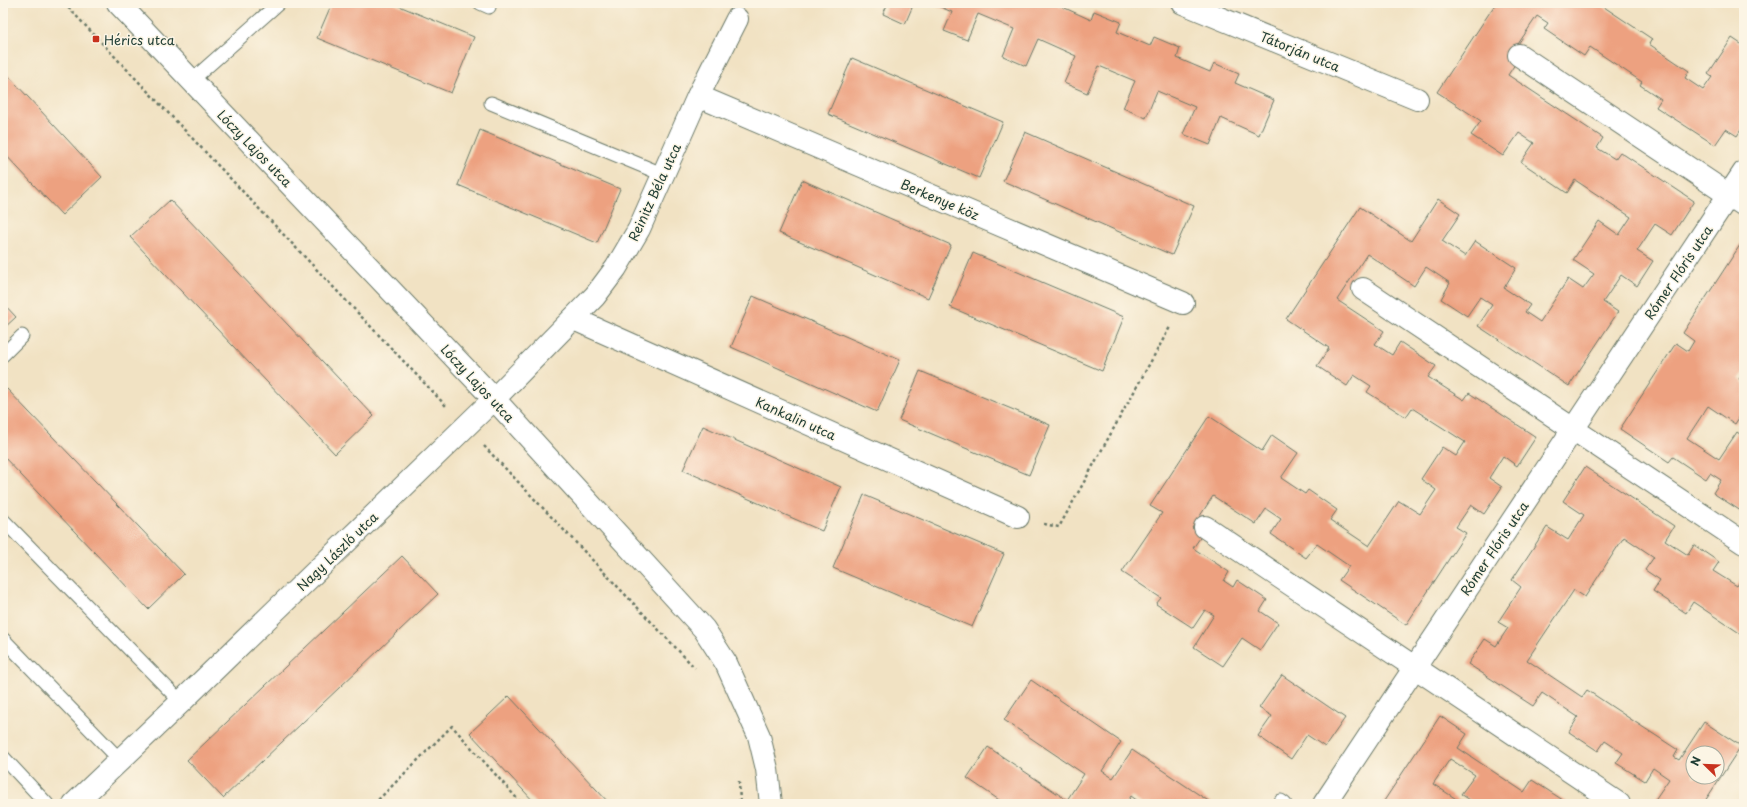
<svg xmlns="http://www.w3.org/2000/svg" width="1747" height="807" font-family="'Playpen Sans',sans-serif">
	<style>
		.building { fill: #eda180; fill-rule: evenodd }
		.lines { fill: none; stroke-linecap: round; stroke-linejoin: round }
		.lane-casing { stroke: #687766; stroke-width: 15 }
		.street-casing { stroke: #687766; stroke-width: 24 }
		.path { stroke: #687766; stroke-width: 2.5; stroke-dasharray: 3 3; stroke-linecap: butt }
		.lane { stroke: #fff; stroke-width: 13 }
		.street { stroke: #fff; stroke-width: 22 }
		.poi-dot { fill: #c8321e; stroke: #fcf5e5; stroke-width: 1.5 }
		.labels { text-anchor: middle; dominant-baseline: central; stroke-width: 3; stroke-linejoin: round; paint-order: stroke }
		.poi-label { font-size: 13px; fill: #1f3d34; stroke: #fcf5e5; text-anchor: start }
		.street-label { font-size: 13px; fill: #1f3d34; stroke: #fcf5e5 }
	</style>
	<rect width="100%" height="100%" fill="#fcf5e5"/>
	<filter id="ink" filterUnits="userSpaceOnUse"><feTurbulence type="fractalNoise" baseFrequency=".025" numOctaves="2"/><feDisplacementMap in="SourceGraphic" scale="8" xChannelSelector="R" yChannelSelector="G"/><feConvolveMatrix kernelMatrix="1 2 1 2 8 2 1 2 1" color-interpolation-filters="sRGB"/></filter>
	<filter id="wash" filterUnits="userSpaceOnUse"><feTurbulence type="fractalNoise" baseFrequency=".012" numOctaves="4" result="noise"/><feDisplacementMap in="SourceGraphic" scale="16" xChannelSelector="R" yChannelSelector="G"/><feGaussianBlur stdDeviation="0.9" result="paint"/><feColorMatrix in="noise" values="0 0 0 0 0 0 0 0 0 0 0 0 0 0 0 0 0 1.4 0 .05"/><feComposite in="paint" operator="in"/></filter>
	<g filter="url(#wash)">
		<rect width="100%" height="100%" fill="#f1e2c3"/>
		<g id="blocks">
			<path class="building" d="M332,3H392L474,37L451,93L317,38Z
				M888,3H914L905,24L883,14Z
				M931,3H1054L1091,20L1094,11L1121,22L1117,32L1150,46L1154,37L1180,48L1177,58L1210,72L1214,63L1239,74L1235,83L1274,100L1259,135L1221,118L1210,145L1183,134L1195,107L1157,91L1146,118L1123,108L1135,81L1099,66L1087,93L1064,83L1076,56L1038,39L1026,66L1003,56L1014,29L978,14L967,40L944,31L952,12Z
				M1496,3H1598L1652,39L1649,44L1689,71L1685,78L1703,90L1712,77L1708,74L1732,38L1744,46V125L1737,136L1726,129L1715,145L1656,107L1661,99L1640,85L1642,82L1590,47L1584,56L1544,29L1548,23L1537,16L1510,56L1517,61L1508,75L1603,138L1597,148L1615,159L1620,152L1694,201L1672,235L1655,224L1637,251L1653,261L1637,286L1621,275L1603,302L1618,312L1569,386L1478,326L1492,305L1480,297L1467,316L1441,299L1450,283L1426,267L1414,286L1367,254L1337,300L1384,331L1375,344L1392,355L1400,342L1436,366L1428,377L1464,400L1469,393L1536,437L1517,466L1503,456L1489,478L1502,487L1484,514L1471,505L1456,527L1466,533L1406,625L1339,580L1349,566L1317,544L1306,558L1271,534L1281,519L1266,509L1256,524L1213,496L1192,528L1202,535L1193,548L1229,572L1224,581L1233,587L1237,580L1267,600L1260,611L1278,623L1260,650L1242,638L1223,666L1194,647L1214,615L1205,610L1193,628L1156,604L1161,598L1122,572L1162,513L1150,506L1209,416L1262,451L1272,435L1298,453L1281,478L1305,494L1308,490L1337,510L1330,520L1369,546L1399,501L1420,514L1436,490L1421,479L1442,447L1456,456L1465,442L1412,408L1406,417L1367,392L1371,386L1354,375L1347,386L1317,366L1329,348L1286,319L1360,207L1411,241L1438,199L1460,214L1442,241L1465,256L1475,241L1516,268L1504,288L1530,305L1525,312L1540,322L1568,279L1583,289L1594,274L1573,260L1599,221L1619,235L1631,217L1575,180L1567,193L1521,162L1534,143L1519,133L1503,156L1471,135L1481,121L1437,92Z
				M852,58L1003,122L979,178L828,114Z
				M3,70L102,177L62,215L3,152Z
				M480,130L620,189L597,243L458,185Z
				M1025,132L1194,206L1172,255L1003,181Z
				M802,180L951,245L928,298L779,233Z
				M170,200L374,416L335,454L130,237Z
				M1742,242L1744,243V373L1739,379L1744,382V410L1735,424L1708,406L1687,438L1719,459L1737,432L1744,437V513L1713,493L1721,480L1710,473L1706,479L1673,457L1669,462L1620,429L1676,343L1688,351L1694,341L1683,333Z
				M973,253L1124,317L1102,371L950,307Z
				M753,296L900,360L877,412L731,347Z
				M3,303L16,317L3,329Z
				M920,371L1050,425L1029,475L899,420Z
				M7,389L184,574L148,609L3,456V393Z
				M703,426L841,487L822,531L683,470Z
				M1585,467L1674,526L1665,540L1688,555L1694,545L1719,562L1713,571L1737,586L1744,575V636L1693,602L1686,613L1653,591L1660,580L1645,570L1654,557L1624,537L1585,597L1574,590L1527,660L1582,697L1587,690L1632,720L1678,750L1674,757L1679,760L1704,722L1741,746L1703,804H1652L1669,779L1653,768L1645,781L1616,763L1623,753L1605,741L1598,751L1569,732L1578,717L1542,693L1533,706L1468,664L1485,639L1496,646L1508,628L1498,622L1521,587L1512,580L1547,527L1568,540L1584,515L1563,501ZM1693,753H1717V777H1693Z
				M864,495L1004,554L972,627L833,568Z
				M402,556L438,594L223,798L187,760Z
				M1282,675L1345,718L1325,747L1307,735L1291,759L1258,736L1272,716L1259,708Z
				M1031,680L1121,742L1102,771L1113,778L1132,750L1213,804H1142L1131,796L1126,804H1005L967,778L988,747L1067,800L1084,774L1004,720Z
				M509,696L610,804H536L470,733Z
				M1440,716L1467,734L1458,748L1524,792L1532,780L1569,804H1476L1461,794L1475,775L1450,759L1433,784L1461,802L1460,804H1428L1423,801L1421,804H1382Z"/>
		</g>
	</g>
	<g filter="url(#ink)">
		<use href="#blocks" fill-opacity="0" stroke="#687766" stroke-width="1"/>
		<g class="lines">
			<g class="lane-casing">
				<path id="lane" d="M480,3L489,7
					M191,81L279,3
					M491,103L662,174
					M3,355L22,336
					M3,520L181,702
					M3,639L120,760
					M3,757L47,804
					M1281,801L1285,804"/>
			</g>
			<g class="street-casing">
				<path id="street" d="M118,3L494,399L704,629L726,663L759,736L767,769L771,804
					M1183,3L1417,99
					M1519,55L1744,205
					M698,96L1183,303
					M1363,289L1744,543
					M574,319L1018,517
					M1205,527L1619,804
					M74,804L181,702L494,399L595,296L616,268L639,229L698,96L737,19
					M1324,804L1744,172"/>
			</g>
			<path class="path" d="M64,3L447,407
				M3,188L7,192
				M484,446L695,668
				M1044,524L1059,527L1170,327
				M739,781L740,804
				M374,804L452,726L522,804"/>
			<use href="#lane" class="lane"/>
			<use href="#street" class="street"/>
		</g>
	</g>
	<rect class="poi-dot" x="92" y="35" width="8" height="8" rx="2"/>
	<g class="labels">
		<g class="poi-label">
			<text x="104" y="39">Hérics utca</text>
		</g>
		<g class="street-label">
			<text transform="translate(1300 51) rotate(22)">Tátorján utca</text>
			<text transform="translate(255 148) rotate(46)">Lóczy Lajos utca</text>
			<text transform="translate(654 192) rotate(-65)">Reinitz Béla utca</text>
			<text transform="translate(940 199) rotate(23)">Berkenye köz</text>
			<text transform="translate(1678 272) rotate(-56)">Rómer Flóris utca</text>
			<text transform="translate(478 383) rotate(47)">Lóczy Lajos utca</text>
			<text transform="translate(796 418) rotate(24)">Kankalin utca</text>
			<text transform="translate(1494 548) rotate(-56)">Rómer Flóris utca</text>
			<text transform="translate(337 551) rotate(-44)">Nagy László utca</text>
		</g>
	</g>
	<rect width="1747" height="807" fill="none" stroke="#fcf5e5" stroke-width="16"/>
	<g transform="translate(1705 765) rotate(293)"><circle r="19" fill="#fcf5e5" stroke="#a4ab9e"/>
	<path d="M0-3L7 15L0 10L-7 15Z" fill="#c8321e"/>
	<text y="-6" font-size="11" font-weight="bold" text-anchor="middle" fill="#1f3d34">N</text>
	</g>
</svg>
